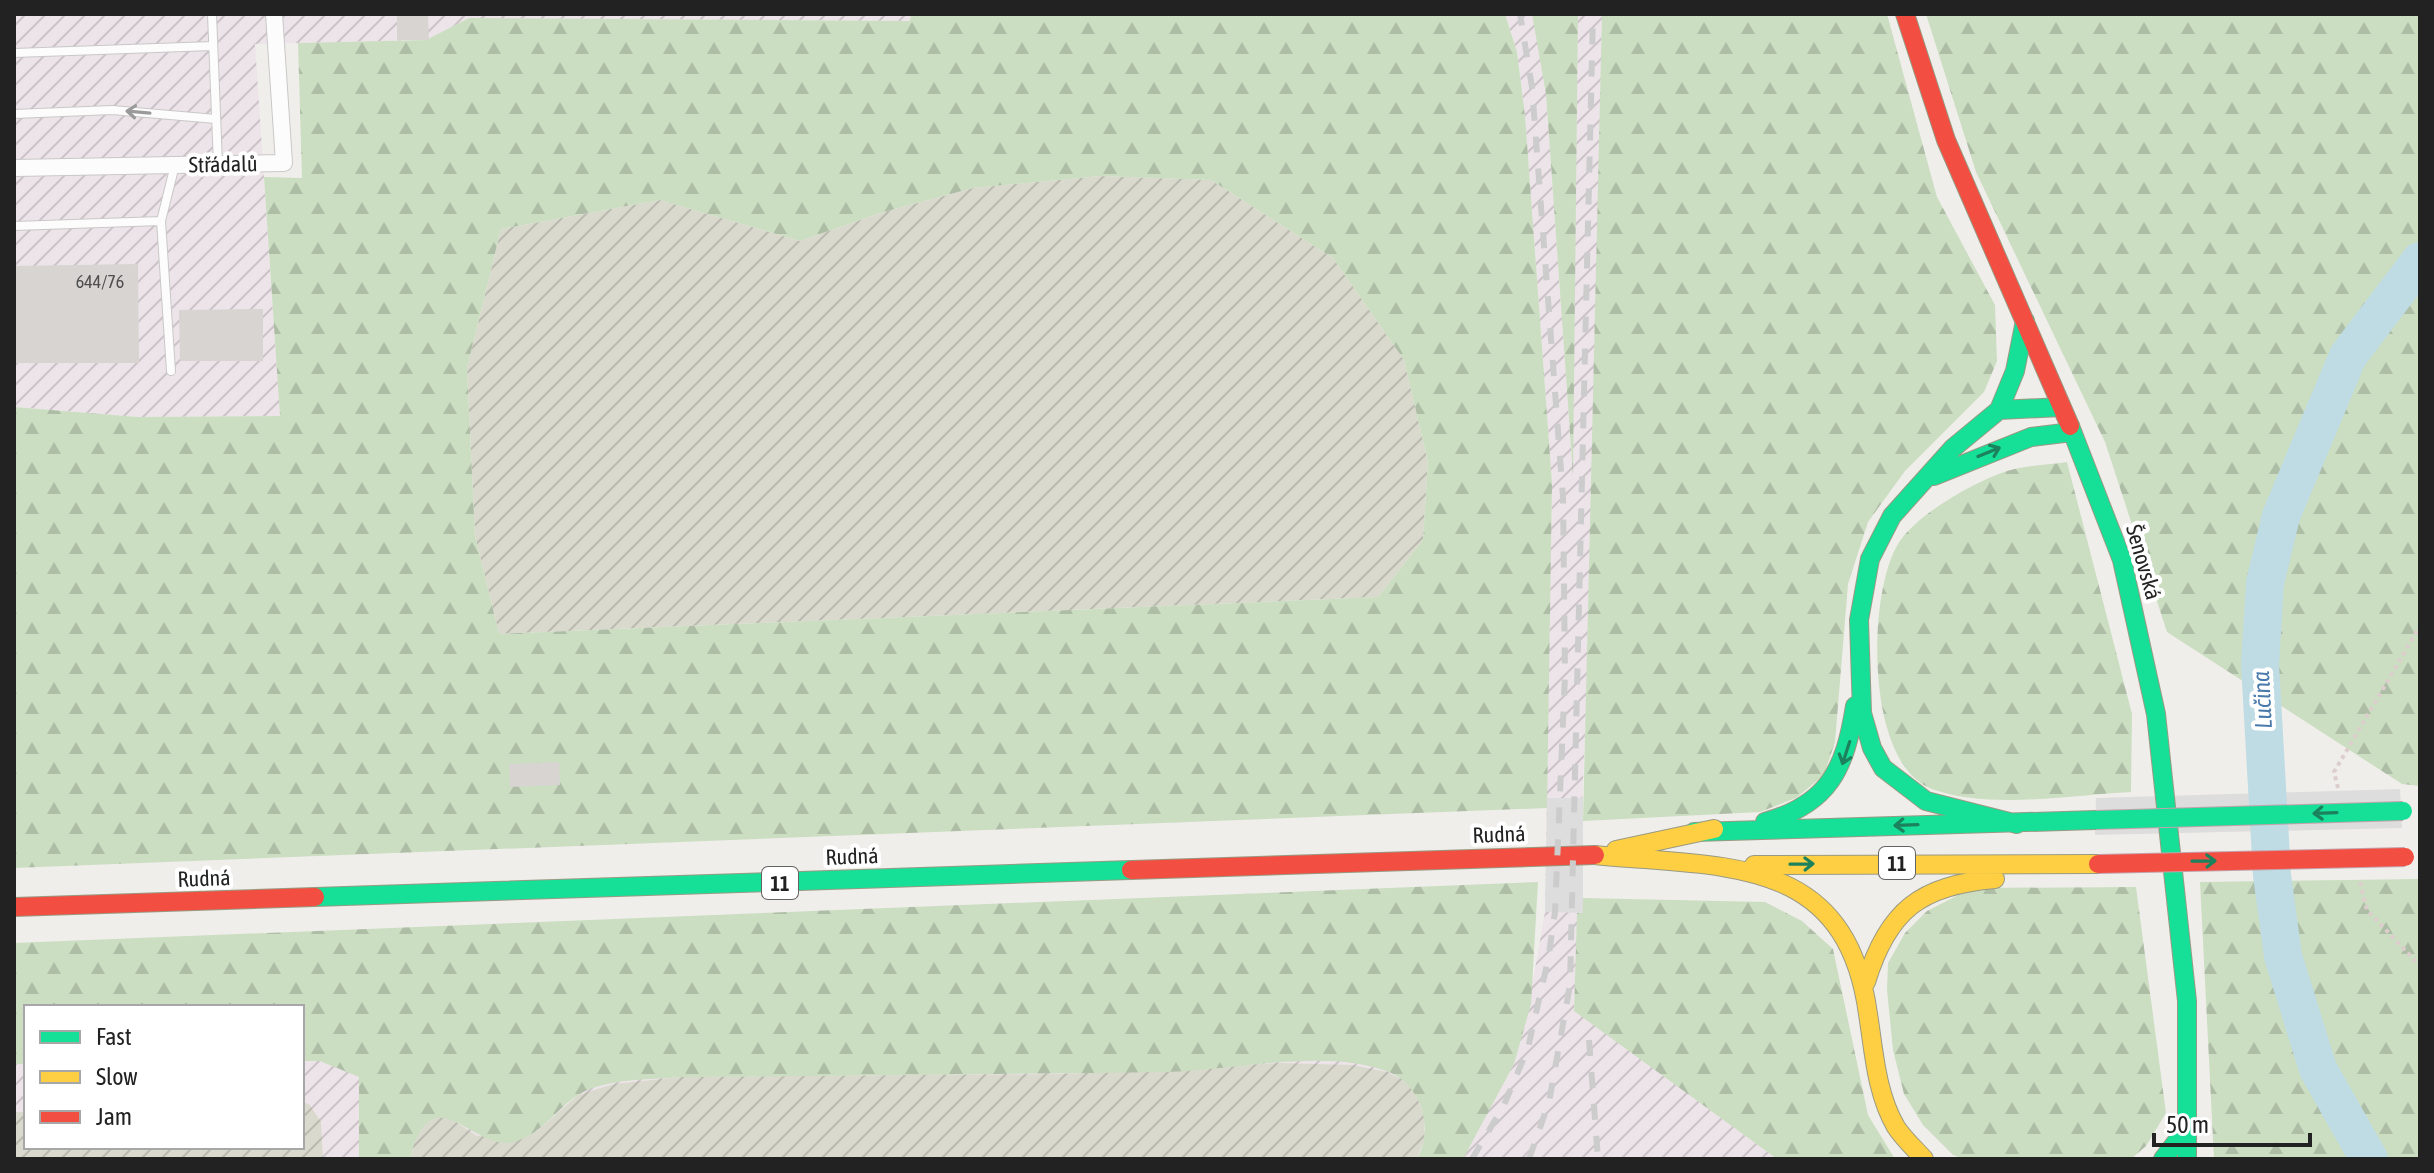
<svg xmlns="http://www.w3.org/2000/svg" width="2434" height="1173" font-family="'Asap Condensed',sans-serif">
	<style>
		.industrial { fill: url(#industrial-furrows) }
		.construction { fill: url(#construction-furrows) }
		.forest { fill: url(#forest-firs); fill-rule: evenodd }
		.pier { fill: #dedddd }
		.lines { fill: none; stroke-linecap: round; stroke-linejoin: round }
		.river { stroke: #bfdbe3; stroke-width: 38 }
		.building { fill: #d7d4d2 }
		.lane-casing { stroke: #c9c8c7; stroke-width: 10 }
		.street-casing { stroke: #c9c8c7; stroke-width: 18 }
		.fast-casing { stroke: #999a82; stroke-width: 20 }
		.slow-casing { stroke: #999a82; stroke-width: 20 }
		.jam-casing { stroke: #999a82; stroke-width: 20 }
		.path { stroke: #dccecd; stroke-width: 4; stroke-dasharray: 4 4; stroke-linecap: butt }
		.lane { stroke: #fdfcfc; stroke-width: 8 }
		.street { stroke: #fdfcfc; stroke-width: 16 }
		.fast { stroke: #16e098; stroke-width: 18 }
		.slow { stroke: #ffcf43; stroke-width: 18 }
		.jam { stroke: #f24e42; stroke-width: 18 }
		.rail { stroke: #ccc; stroke-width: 6; stroke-dasharray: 16 16; stroke-linecap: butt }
		.fast-bridge-casing { stroke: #c5a2ac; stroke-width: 20; stroke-linecap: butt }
		.jam-bridge-casing { stroke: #c5a2ac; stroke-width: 20; stroke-linecap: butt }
		.fast-bridge { stroke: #16e098; stroke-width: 18 }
		.jam-bridge { stroke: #f24e42; stroke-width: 18 }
		.oneway { stroke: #9a9a9a }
		.oneway2 { stroke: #1c815d }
		.labels { text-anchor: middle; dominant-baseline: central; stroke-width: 8; stroke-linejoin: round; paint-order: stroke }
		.number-label { font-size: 18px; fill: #4f4e4e }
		.shield { fill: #fff; stroke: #646464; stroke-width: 2 }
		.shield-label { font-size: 20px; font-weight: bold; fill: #222 }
		.street-label { font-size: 22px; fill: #222; stroke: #fff }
		.water-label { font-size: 24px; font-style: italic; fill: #4a7aab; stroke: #fff }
	</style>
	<defs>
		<pattern id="industrial-furrows" width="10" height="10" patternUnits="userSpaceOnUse" patternTransform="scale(2)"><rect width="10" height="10" fill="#ede4e9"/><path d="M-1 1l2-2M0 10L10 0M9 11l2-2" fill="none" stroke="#cbc3c8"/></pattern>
		<pattern id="construction-furrows" width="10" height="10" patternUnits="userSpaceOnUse" patternTransform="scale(2)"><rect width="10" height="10" fill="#d9d9cd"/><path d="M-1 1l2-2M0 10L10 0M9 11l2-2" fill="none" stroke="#babab0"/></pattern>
		<pattern id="forest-firs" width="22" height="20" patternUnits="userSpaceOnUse" patternTransform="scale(2)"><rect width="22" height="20" fill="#cbdec1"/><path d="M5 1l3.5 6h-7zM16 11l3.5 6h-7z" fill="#aebea6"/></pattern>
	</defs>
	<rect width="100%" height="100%" fill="#f0eeeb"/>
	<path class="industrial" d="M14,14H911V21L469,18L426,40L255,44L280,416L138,417L14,407Z
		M1505,14H1532L1538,36L1546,94L1572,462L1578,14H1602L1592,555L1574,1010L1777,1159H14V1018L26,1017V1147H302V1007L1533,980L1545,912L1552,483L1525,116L1517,52Z"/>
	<path class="construction" d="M1100,176L1211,180L1333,258L1404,360L1428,462L1423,540L1378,597L499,634L475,536L467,368L501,229L660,200L800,241L880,213L973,188Z
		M1281,1063L1352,1065L1387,1072L1403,1080L1415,1093L1424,1116V1140L1417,1159H411L414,1141L426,1122L435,1116L448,1117L477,1136L537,1131L578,1095L614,1084L681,1077L1064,1074Z
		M302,1102L309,1104L321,1122L323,1159H14V1112H26V1147H302Z"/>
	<path class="forest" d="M911,14H1505L1517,52L1525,116L1552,483L1547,808L14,868V407L138,417L280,416L264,177L302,178L298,43L426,40L469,18L910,21ZM1100,176L1211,180L1333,258L1404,360L1428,462L1423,540L1378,597L499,634L475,536L467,368L501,229L660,200L800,241L880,213L973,188Z
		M1532,14H1578L1573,476L1546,94Z
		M1602,14H1887L1937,197L1995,305L1997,361L1984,392L1905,471L1868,522L1848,584L1835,742L1824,775L1796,798L1760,812L1583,821Z
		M1926,14H2420V786L2402,784L2167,632L2105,442L1976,172Z
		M2067,462L2132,714L2131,792C2070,795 1989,810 1932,789C1865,764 1867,595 1898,544C1915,515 1976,481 2007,471C2026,465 2048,465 2067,462Z
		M2420,879V1159H2214L2200,882Z
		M1538,882L1531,1004L1514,1064L1463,1159H1417C1434,1128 1422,1086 1389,1072C1325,1047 1233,1071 1166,1072C1004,1074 843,1076 681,1077C650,1080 605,1078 578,1095C556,1109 540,1136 513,1142C478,1150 444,1094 421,1130C415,1140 412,1147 411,1159H359V1077L320,1061H302V1007H26V1064H14V943Z
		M2136,887L2166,1113L2146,1146L2131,1159H1964L1953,1155L1923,1125L1904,1094L1893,1050L1887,990L1888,963L1905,933L1927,911L1972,888Z
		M1583,898L1765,902L1802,921L1833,949L1868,1115L1895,1159H1777L1574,1011L1577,913H1583Z"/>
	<path class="pier" d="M2400,789L2402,828L2095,835L2096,798Z
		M1547,798H1583V913L1545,912Z"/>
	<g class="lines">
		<path class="river" d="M2369,1159L2318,1069L2283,956L2272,875L2260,664L2265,583L2281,516L2348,356L2420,261"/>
	</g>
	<path class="building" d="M397,14H428L429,40H397Z
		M138,264L139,363H14V266Z
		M263,309V361H180L179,310Z
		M559,762L560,785L510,787L509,764Z"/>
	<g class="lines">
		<g class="lane-casing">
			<path id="lane" d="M212,14L218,165
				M14,53L213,46
				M14,114L112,110L216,119
				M14,226L161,221
				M171,371L161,221L175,165"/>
		</g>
		<g class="street-casing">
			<path id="street" d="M14,168L284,163L274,14"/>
		</g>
		<g class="fast-casing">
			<path id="fast" d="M1999,410L2061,407
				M2070,426L2122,560L2156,714L2187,1001V1159
				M1934,476L2031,437L2072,432
				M1765,822C1829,804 1845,769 1855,706
				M2017,824L1926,801L1883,768L1872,748L1862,713L1859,620L1870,559L1892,516L1953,448L1999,410L2015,371L2025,321
				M1694,832L2096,820
				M315,897L1131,870
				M2163,1159L2187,1128"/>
		</g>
		<g class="slow-casing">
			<path id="slow" d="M1616,850L1714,829
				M1595,855C1723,868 1846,853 1868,1014C1874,1051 1876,1093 1896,1127C1903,1138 1915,1149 1924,1159
				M1754,865L2098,864
				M1866,982C1888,910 1921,885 1995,879"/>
		</g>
		<g class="jam-casing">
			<path id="jam" d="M1905,14L1946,140L2070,426
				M1131,870L1595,855
				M14,907L315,897"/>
		</g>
		<path class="path" d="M2338,788L2334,772L2420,626
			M2360,882L2367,910L2420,966"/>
		<use href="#lane" class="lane"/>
		<use href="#street" class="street"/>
		<use href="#fast" class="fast"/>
		<use href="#slow" class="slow"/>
		<use href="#jam" class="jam"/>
		<path class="rail" d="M1589,1040L1598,1159
			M1472,1159L1504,1105L1528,1048L1548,960L1555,912L1565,675L1563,497L1532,87L1520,14
			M1529,1159L1549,1102L1570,985L1593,14"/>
		<g class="fast-bridge-casing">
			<path id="fast-bridge" d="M2096,820L2403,811"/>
		</g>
		<g class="jam-bridge-casing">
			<path id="jam-bridge" d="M2098,864L2405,857"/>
		</g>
		<use href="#fast-bridge" class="fast-bridge"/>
		<use href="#jam-bridge" class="jam-bridge"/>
	</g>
	<defs><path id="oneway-shaft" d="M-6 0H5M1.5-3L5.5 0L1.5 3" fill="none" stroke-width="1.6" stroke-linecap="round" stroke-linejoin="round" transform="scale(2)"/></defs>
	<use class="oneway" href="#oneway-shaft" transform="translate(138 112) rotate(-175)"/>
	<g class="oneway2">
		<use href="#oneway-shaft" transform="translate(1989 452) rotate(-22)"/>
		<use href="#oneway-shaft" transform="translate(1846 753) rotate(108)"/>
		<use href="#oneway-shaft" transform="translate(2325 813) rotate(178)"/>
		<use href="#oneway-shaft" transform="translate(1906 825) rotate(178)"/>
		<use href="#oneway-shaft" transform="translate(2204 861) rotate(-1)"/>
		<use href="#oneway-shaft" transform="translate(1802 864) rotate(-1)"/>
	</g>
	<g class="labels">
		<g class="number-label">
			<text x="100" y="281">644/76</text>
		</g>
		<g class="shield">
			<rect x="1879" y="847" width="36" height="32" rx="6"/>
			<rect x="762" y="867" width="36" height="32" rx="6"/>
		</g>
		<g class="shield-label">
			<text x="1897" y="863">11</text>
			<text x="780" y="883">11</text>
		</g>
		<g class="street-label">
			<text transform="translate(223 164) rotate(-1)">Střádalů</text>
			<text transform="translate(2144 562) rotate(74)">Šenovská</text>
			<text transform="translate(1499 834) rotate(-2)">Rudná</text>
			<text transform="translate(852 856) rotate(-2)">Rudná</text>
			<text transform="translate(204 878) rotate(-2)">Rudná</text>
		</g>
		<g class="water-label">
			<text transform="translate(2262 700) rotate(-93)">Lučina</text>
		</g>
	</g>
	<rect width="2434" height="1173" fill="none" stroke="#222222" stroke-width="32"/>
	<rect x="24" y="1005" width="280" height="144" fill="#ffffff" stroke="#a7a7a7" stroke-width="2"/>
	<rect x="40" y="1031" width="40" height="12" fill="#16e098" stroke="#a7a7a7" stroke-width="2"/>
	<text x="96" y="1045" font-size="24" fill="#222222">Fast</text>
	<rect x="40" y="1071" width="40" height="12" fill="#ffcf43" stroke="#a7a7a7" stroke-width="2"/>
	<text x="96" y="1085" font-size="24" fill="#222222">Slow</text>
	<rect x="40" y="1111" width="40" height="12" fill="#f24e42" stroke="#a7a7a7" stroke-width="2"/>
	<text x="96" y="1125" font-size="24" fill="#222222">Jam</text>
	<path d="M2154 1133v12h156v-12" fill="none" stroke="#222222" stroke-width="4"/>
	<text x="2166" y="1133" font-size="24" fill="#222222" stroke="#ffffff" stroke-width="6" paint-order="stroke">50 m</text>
</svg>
